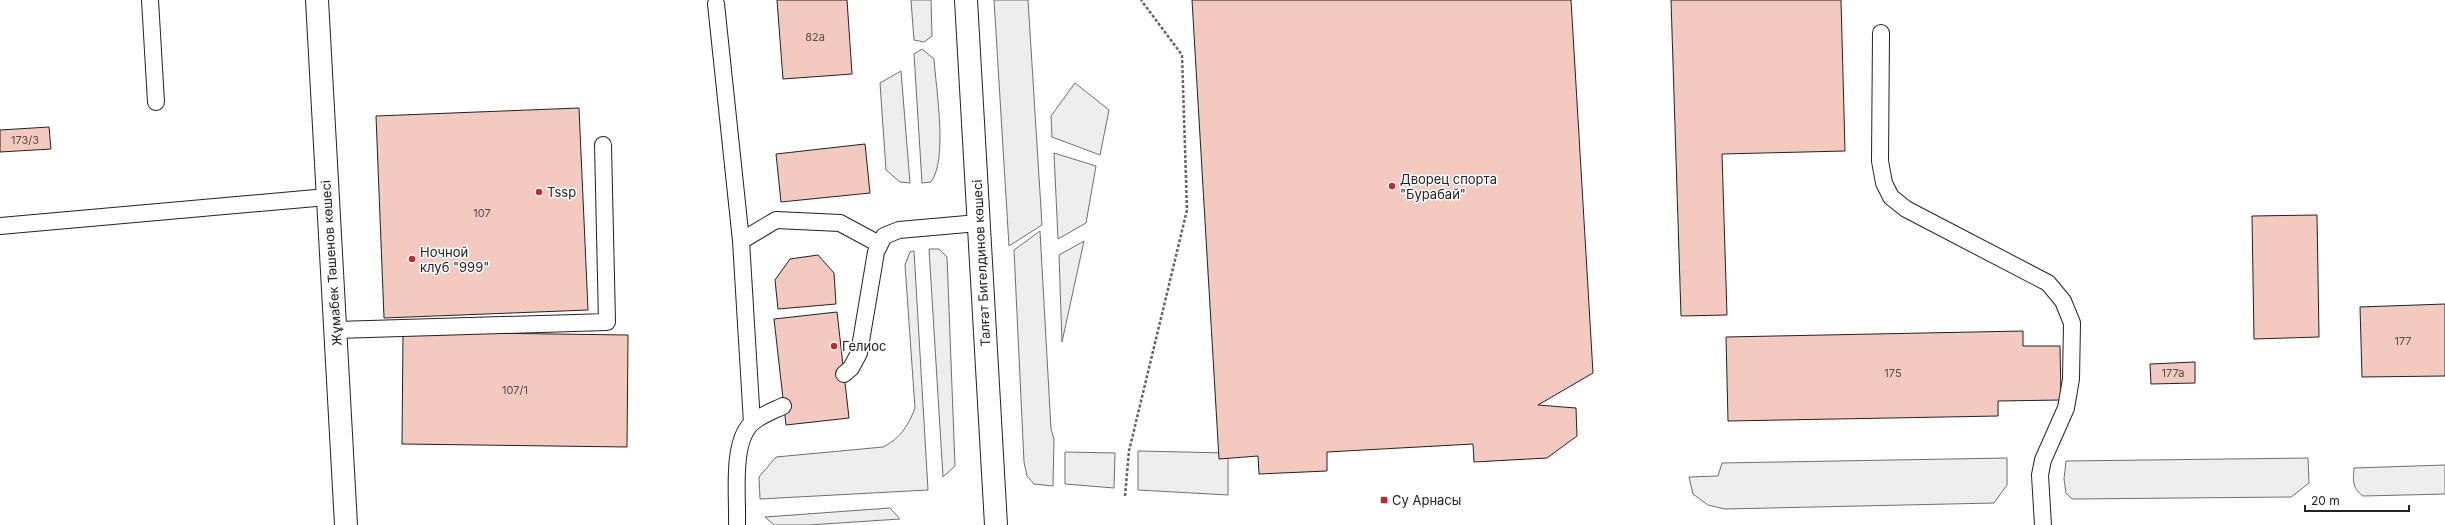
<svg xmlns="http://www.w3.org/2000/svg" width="2445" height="525" font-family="Inter,sans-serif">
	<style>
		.green { fill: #eee; stroke: #6f6f6f }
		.parking { fill: #ededed; stroke: #6f6f6f }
		.building { fill: #f3c9c0; stroke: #222 }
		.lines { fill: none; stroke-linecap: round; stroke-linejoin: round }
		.lane-casing { stroke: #222; stroke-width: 18 }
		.street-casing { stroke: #222; stroke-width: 24 }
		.secondary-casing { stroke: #222; stroke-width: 24 }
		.path { stroke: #646464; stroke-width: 2.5; stroke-dasharray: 3 2; stroke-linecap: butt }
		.lane { stroke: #fff; stroke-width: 16 }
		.street { stroke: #fff; stroke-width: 22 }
		.secondary { stroke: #fff; stroke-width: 22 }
		.poi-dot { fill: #c62828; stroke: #fff; stroke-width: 1.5 }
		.labels { text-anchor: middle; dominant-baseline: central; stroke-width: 3; stroke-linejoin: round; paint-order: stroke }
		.number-label { font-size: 11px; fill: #564c4a }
		.poi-label { font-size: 13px; fill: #222; stroke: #fff; text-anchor: start }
		.street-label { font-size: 13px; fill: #222; stroke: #fff }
	</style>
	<rect width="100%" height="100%" fill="#fff"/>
	<path class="green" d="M911,0H931L932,36L924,42L914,40Z
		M922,49L934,59C936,89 948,159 931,182L922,183L914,54Z
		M901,71L910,183L900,182L886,170L880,83Z
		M1075,83L1109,110L1100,155L1052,137L1051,116Z
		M1054,153L1096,166L1086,223L1058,239Z
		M1040,231L1051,429L1054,439L1053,486L1034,484L1027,476L1024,462L1014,250Z
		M1084,241L1062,342L1059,255Z
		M929,249H939L947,257L955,466L943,477Z
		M914,251L928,490L760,499L759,477L776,457L883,447C901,438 908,426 915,408L905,265L910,252Z
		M1138,451L1228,453V495L1138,490Z
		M1065,452L1115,453L1114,488L1065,484Z
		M2007,458V485L1994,503L1725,509L1708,505L1693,494L1689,477L1718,476L1722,463Z
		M2308,458L2309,483L2291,497L2072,499L2066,493L2064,479L2066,461Z
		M2445,465V494L2363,496C2352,488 2353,480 2354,468Z
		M890,508L900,519L809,525H774L765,517Z"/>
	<path class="parking" d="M994,0H1028L1042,225L1009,246Z"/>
	<path class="building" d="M777,0H847L852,74L783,79Z
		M1192,0H1571L1593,373L1538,405L1576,408L1577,436L1547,458L1474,462L1473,444L1327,452V471L1259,474L1258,456L1219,459Z
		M1671,0H1841L1845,151L1722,154L1727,315L1681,316Z
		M579,108L588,310L384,318L376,116Z
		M49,127L51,149L0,152V130Z
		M865,144L870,193L781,202L776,154Z
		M2317,215L2319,337L2254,339L2252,216Z
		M818,255L834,273L836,304L778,309L775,280L790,259Z
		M2445,304V376L2362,377L2360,307Z
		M837,312L849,418L786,425L774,319Z
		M2023,331V346H2060L2061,400L1998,401V416L1728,421L1726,337Z
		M403,332L628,335L627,447L402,444Z
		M2195,362V383L2151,384L2150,364Z"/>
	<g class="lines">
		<g class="lane-casing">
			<path id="lane" d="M150,0L156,102
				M716,4L741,241L752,423
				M1881,33L1880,161L1884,183L1891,197L1906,209L2048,283L2063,301L2072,323L2071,379L2066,408L2043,460L2040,475L2043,525
				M0,226L327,197
				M741,241L776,220L840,223L879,244
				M336,330L607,322L603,145
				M844,374L851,368L859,353L876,252L884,236L899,230L978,223
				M737,525C738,497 731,444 751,424C760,415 773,411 783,406"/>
		</g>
		<g class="street-casing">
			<path id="street" d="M317,0L346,525"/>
		</g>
		<g class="secondary-casing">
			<path id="secondary" d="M966,0L996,525"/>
		</g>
		<path class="path" d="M1125,496L1129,451L1187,210L1182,55L1141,0"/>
		<use href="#lane" class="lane"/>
		<use href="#street" class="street"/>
		<use href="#secondary" class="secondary"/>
	</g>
	<g class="poi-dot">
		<circle cx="1392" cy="186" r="4"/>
		<circle cx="539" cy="192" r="4"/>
		<circle cx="412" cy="259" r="4"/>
		<circle cx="834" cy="346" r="4"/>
		<rect x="1380" y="496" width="8" height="8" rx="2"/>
	</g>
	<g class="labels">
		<g class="number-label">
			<text x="815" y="37">82а</text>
			<text x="25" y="140">173/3</text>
			<text x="482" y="213">107</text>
			<text x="2403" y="341">177</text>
			<text x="1893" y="373">175</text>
			<text x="2173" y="373">177а</text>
			<text x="515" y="390">107/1</text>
		</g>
		<g class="poi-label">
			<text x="1400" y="179">Дворец спорта<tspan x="1400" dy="15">"Бурабай"</tspan></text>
			<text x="547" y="192">Tssp</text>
			<text x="420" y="252">Ночной<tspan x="420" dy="15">клуб "999"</tspan></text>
			<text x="842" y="346">Гелиос</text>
			<text x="1392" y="500">Су Арнасы</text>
		</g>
		<g class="street-label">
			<text transform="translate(331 263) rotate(-94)">Жұмабек Тәшенов көшесі</text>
			<text transform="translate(981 263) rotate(-93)">Талғат Бигелдинов көшесі</text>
		</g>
	</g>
	<path d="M2305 505v6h104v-6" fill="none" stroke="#222222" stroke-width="2"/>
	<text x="2311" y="505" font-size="12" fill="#222222" stroke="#ffffff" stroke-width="3" paint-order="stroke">20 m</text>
</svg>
